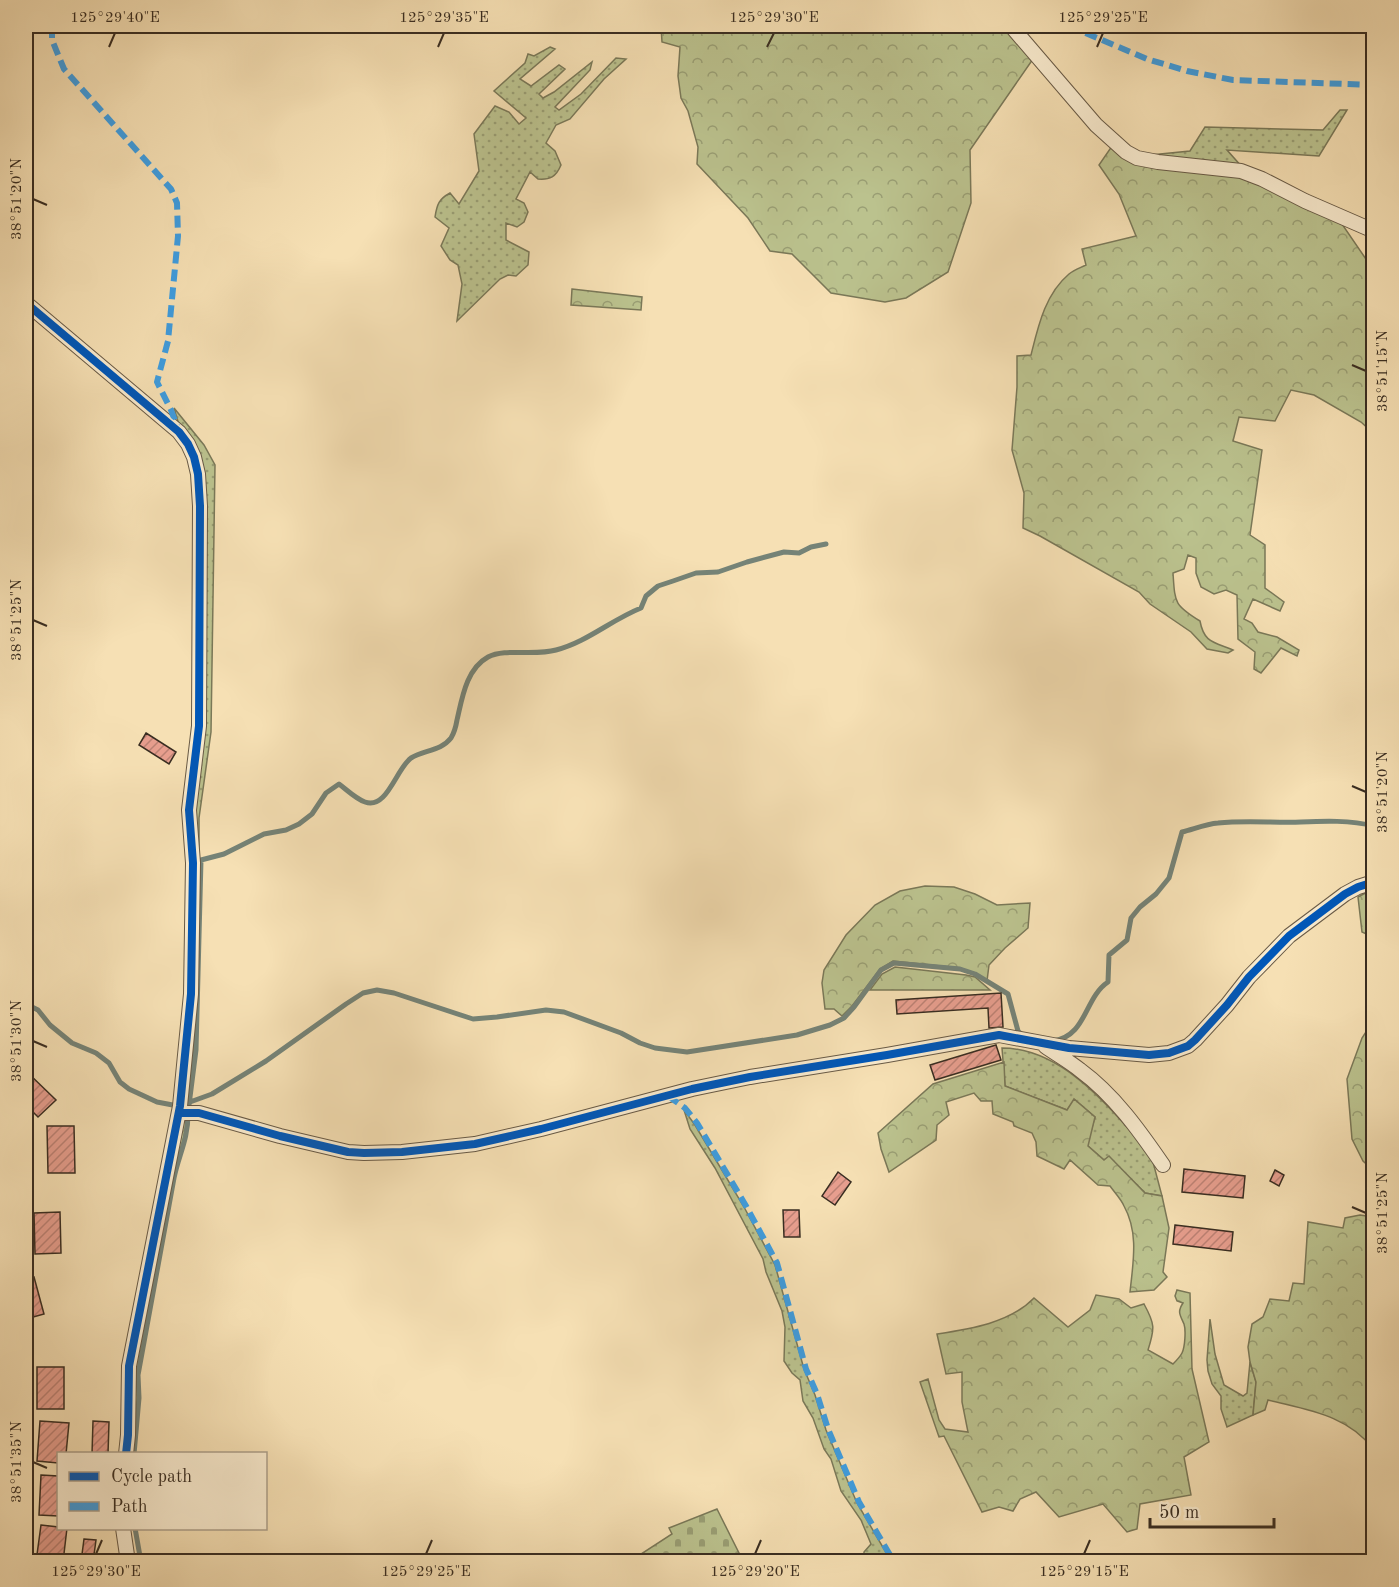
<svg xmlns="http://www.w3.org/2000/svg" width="1399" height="1587" font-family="'Old Standard TT',serif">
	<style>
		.grass { fill: url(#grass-dots); stroke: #7a7858; stroke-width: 1.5 }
		.forest { fill: url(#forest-crowns); stroke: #7a7858; stroke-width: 1.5 }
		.cemetery { fill: url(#cemetery-stones); stroke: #7a7858; stroke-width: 1.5 }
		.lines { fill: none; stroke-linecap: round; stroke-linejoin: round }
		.stream { stroke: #758377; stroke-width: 5 }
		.building { fill: url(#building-hatch); stroke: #392d21; stroke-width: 1.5 }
		.minor-casing { stroke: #685a46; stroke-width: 16 }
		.minor { stroke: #f9ebce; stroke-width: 14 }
		.quiet { stroke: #3e9de0; stroke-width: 6; stroke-dasharray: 12 6; stroke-linecap: butt }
		.cycleway-casing { stroke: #f9ebce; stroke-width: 11 }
		.cycleway { stroke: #0057b8; stroke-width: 8 }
		.ticks { fill: none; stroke: #392d21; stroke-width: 2 }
		.neatline { fill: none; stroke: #392d21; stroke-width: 2 }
		.ticks-label { font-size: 15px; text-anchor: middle; fill: #392d21 }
	</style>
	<defs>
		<pattern id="grass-dots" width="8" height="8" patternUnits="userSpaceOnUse" patternTransform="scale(1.5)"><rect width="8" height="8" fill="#bbc28e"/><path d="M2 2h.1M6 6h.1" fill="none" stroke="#999e74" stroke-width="1.8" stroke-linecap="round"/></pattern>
		<pattern id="forest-crowns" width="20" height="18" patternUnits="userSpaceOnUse" patternTransform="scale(1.5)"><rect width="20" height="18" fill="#bbc28e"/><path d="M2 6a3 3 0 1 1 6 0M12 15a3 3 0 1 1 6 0" fill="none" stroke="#999e74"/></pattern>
		<pattern id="cemetery-stones" width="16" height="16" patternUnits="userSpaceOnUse" patternTransform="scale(1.5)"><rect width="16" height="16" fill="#bbc28e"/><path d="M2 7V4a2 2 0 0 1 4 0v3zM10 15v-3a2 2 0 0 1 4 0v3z" fill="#999e74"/></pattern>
		<pattern id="building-hatch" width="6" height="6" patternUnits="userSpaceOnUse" patternTransform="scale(1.5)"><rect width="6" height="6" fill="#e79e8e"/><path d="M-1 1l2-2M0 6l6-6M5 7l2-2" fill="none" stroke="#bc8174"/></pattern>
	</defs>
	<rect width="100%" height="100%" fill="#f6e0b4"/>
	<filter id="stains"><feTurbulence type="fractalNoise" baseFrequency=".00333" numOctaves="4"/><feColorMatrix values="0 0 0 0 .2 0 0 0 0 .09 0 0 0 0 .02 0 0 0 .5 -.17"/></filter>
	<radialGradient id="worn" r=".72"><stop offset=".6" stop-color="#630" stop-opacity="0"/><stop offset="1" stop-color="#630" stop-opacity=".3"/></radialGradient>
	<path class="grass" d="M550,47L555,49L520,79L531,86L559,65L565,69L539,94L543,98L554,92L592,62L590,70L555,107L559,110L581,94L616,58L626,59L604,79L570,119L556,125L546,143L555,151L561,165C556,177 550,180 538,179L530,172L516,199L524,203L528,212L524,222L517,227L506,223V240L529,252L528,265L516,276L508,275L500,279L457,321L462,284L458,265L450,260L441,246L449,228L435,217C437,204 439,199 450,193L459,204L479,171L474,134L495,106L509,112L519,124L526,118L494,91L525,63L528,54L534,56Z
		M1340,110H1347L1319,156L1227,150L1243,168L1140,156L1190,151L1205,127L1323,130Z
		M174,408L204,445L215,465L211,732L199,818V901L194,1050L188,1102H183L203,507Z
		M1002,1048C1063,1048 1110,1108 1147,1150L1153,1162L1162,1196L1145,1193L1109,1157L1104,1160L1087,1145L1095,1117L1075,1100L1067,1110L1005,1086Z
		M684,1110L695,1125L744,1207L775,1265L804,1369L815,1395L826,1430L857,1503L891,1561H864V1552L871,1544L861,1520L841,1491L831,1459L824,1449L813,1418L803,1401L800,1380L792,1373L784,1361L785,1327L782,1311L766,1272L763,1259L715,1168L690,1129Z
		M186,1115C187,1138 177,1156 172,1178L137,1375L138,1398L133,1453L132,1389L180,1128Z
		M1210,1319L1215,1354L1224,1385L1243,1396L1247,1393L1250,1362L1256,1382L1253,1415L1227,1427L1221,1409V1396L1212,1384L1208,1371L1207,1360Z"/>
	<path class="forest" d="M661,26H1004L1033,59L970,150L971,203L948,272L906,298L885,302L831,293L792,254L770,251L748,218L697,164L698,147L688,111L681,98L678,76L680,47L662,42Z
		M1112,146L1240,176L1259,183L1342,224L1370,265L1374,273L1373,433L1361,422L1314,395L1291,390L1275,421L1239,417L1233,441L1262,450L1250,535L1265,545V588L1284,602L1280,611L1253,599L1244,619L1252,623L1258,632L1277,637L1299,650L1297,656L1281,648L1261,673L1254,669L1255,652L1238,639L1237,595L1226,590L1214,594L1201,587L1196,573V558L1188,555L1184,569L1173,573C1175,603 1174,605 1200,621C1204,643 1214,642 1233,650L1228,653L1207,649L1191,632L1150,604L1139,592L1040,536L1023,528L1024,493L1012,450L1017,387V356L1031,355C1038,327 1045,294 1069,274C1074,270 1080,268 1086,265L1082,249L1136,236L1119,194L1099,165Z
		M572,289L642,297L641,310L571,305Z
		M925,886L954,887L975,894L997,905L1030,903L1028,928L1005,948L989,965L987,981L975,973L960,968L893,961L880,969L852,1006L842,1016L834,1009H825L822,983L824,970L846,935L875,905L900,891Z
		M1373,889L1374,895L1373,937L1362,932L1358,897Z
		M895,967L966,975L975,977L990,990H870L882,974Z
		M1373,1021V1170L1363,1161L1352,1139L1347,1079L1362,1038Z
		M1004,1062L1005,1086L1067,1110L1074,1099L1095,1117L1088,1146L1104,1160L1109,1156L1145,1193L1162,1196L1169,1228L1163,1272L1167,1277L1154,1290L1130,1292C1133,1263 1139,1233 1124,1206C1121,1199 1115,1193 1110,1186L1098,1185L1070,1160L1064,1169L1037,1156L1036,1142L1032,1133L1014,1126L1013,1122L993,1114L992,1101H981L974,1093L946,1102L949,1115L937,1125L936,1140L889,1172L881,1149L878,1133L933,1084Z
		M1360,1215L1373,1217V1449C1348,1415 1307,1410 1268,1400L1265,1410L1253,1415L1256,1382L1250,1362L1248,1347L1252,1324L1263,1317L1270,1299L1289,1301L1293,1283L1304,1284L1308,1222L1343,1228L1345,1218Z
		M1177,1290L1190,1293L1192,1369L1209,1442L1184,1457L1191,1495L1140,1504L1137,1529L1127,1532L1103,1504L1059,1517L1036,1492L1020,1499L1013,1511L999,1507L982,1512L944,1436L939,1437L920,1382L928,1379L939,1420L945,1429L968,1432L962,1402V1372L946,1374L937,1334C970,1329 1010,1323 1034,1298L1068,1327L1090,1310L1096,1295L1119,1299L1131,1308L1144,1304C1155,1324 1155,1328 1148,1350L1173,1364C1176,1361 1180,1357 1182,1353C1185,1347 1186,1330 1184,1324C1180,1315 1177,1312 1183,1303L1177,1301L1175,1296Z"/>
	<path class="cemetery" d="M717,1509L743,1561H644L641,1554L672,1534L669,1528Z"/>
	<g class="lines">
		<path class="stream" d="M26,1004L38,1010L50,1025L72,1043L96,1053L109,1063L120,1082L129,1089L157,1102L178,1106
			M1053,1041C1087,1036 1084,998 1108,982L1109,955L1127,940L1131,918L1140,907L1156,894L1169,878L1182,832C1194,829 1206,824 1218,823C1246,820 1273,823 1301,822C1324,821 1350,820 1374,826
			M190,1102L212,1094L266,1061L346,1004L363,993L377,990L394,993L473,1019L497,1017L546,1010L564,1012L621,1033L640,1043L655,1048L687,1052L797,1035L830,1025L844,1018L854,1007L881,970L894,963L960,969L975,974L1008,994L1018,1031L1023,1036
			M189,1105L196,1050L201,860L224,854L264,834L286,830L299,824L312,814L326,793L339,784C347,790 356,799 365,802C387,810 396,769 411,758C424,750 441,751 451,738C454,733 456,726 457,720C462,699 466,669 488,657C505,648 535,656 556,650C587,642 611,620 641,608L646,596L658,586L673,581L696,573L718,572L747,562L784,552L799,553L811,547L826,544
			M134,1454L139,1398L138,1375L174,1178C179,1154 188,1140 188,1114
			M135,1528L141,1562"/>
	</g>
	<path class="building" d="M146,733L176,752L169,764L139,745Z
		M1001,993L1003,1027L989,1028L988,1008L897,1014L896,1000Z
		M996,1045L1001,1060L935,1080L930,1065Z
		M26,1071L56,1100L38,1117L26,1105Z
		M47,1126H74L75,1173H48Z
		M1184,1169L1245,1176L1243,1198L1182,1192Z
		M1275,1170L1284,1175L1279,1186L1270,1181Z
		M838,1172L851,1182L835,1205L822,1196Z
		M783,1210H799L800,1237H784Z
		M60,1212L61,1253L35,1254L34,1213Z
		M1175,1225L1233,1232L1231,1251L1173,1244Z
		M34,1277L44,1314L26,1319V1280Z
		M37,1367H64V1409H37Z
		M40,1421L69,1423L66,1454H58V1463L37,1461Z
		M93,1421L109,1422L108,1454H92Z
		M41,1475L58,1476V1516L39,1515Z
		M41,1525L67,1528L63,1562H36Z
		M84,1539L96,1540L93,1562H81Z"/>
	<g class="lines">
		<g class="minor-casing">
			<path id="minor" d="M1011,26L1096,125L1126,152L1137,158L1158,162L1241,171L1262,179L1305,201L1374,231
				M26,303L179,432L188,444L194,457L198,474L200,506L199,726L189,810L193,863L191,994L180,1106L129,1366L128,1435L126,1454
				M1045,1046C1056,1054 1069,1061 1080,1070C1114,1095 1139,1130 1163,1165
				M179,1113H199L280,1136L348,1152L364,1153L402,1152L475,1144L541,1129L692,1089L750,1077L887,1055L999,1035L1069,1048L1149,1055L1169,1053L1188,1046L1195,1040L1227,1005L1249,977L1289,936L1345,894L1358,887L1374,882
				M123,1528L128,1562"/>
		</g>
		<use href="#minor" class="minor"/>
		<path class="quiet" d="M52,26V40L64,69L171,189L177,203L178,236L168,341L157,382L171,410L178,429
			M1069,26L1147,59L1187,71L1233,80L1374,85
			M668,1096L685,1108L697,1123L746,1206L777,1263L806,1369L817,1394L828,1429L859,1502L894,1562"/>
		<g class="cycleway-casing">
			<path id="cycleway" d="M26,303L179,432L188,444L194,457L198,474L200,506L199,726L189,810L193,863L191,994L180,1106L129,1366L128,1435L126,1454
				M179,1113H199L280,1136L348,1152L364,1153L402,1152L475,1144L541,1129L692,1089L750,1077L887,1055L999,1035L1069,1048L1149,1055L1169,1053L1188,1046L1195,1040L1227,1005L1249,977L1289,936L1345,894L1358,887L1374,882"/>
		</g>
		<use href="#cycleway" class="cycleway"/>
	</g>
	<path class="ticks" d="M109,47L115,33M438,47L444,33M767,47L774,33M1097,47L1103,33M33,199L47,205M1352,365L1366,371M33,620L47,626M1352,786L1366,792M33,1041L47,1047M1352,1207L1366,1213M33,1462L47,1468M96,1554L102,1540M426,1554L432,1540M755,1554L761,1540M1084,1554L1090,1540"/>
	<rect width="1399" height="1587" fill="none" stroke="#f6e0b4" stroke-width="66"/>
	<rect x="57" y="1452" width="210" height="78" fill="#f9ebce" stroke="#ac9f89" stroke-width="1.5"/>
	<rect x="69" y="1472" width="30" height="9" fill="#0057b8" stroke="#ac9f89" stroke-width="1.5"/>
	<text x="111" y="1482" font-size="18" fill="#392d21">Cycle path</text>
	<rect x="69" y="1502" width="30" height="9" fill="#3e9de0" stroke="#ac9f89" stroke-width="1.5"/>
	<text x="111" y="1512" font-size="18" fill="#392d21">Path</text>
	<path d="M1150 1518v9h124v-9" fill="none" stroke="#392d21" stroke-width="3"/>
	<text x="1159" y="1518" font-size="18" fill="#392d21" stroke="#f9ebce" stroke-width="4.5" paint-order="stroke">50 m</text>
	<rect x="33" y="33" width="1333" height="1521" class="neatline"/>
	<g class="ticks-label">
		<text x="115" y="22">125°29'40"E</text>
		<text x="444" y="22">125°29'35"E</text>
		<text x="774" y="22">125°29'30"E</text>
		<text x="1103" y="22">125°29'25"E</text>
		<text transform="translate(16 199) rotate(-90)" y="5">38°51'20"N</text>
		<text transform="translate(1382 371) rotate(-90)" y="5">38°51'15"N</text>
		<text transform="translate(16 620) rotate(-90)" y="5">38°51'25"N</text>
		<text transform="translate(1382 792) rotate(-90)" y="5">38°51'20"N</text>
		<text transform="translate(16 1041) rotate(-90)" y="5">38°51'30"N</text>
		<text transform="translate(1382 1213) rotate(-90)" y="5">38°51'25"N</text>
		<text transform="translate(16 1462) rotate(-90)" y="5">38°51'35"N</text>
		<text x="96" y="1576">125°29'30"E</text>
		<text x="426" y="1576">125°29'25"E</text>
		<text x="755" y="1576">125°29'20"E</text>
		<text x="1084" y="1576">125°29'15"E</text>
	</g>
	<rect width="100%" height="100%" filter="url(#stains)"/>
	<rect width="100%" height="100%" fill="url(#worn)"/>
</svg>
